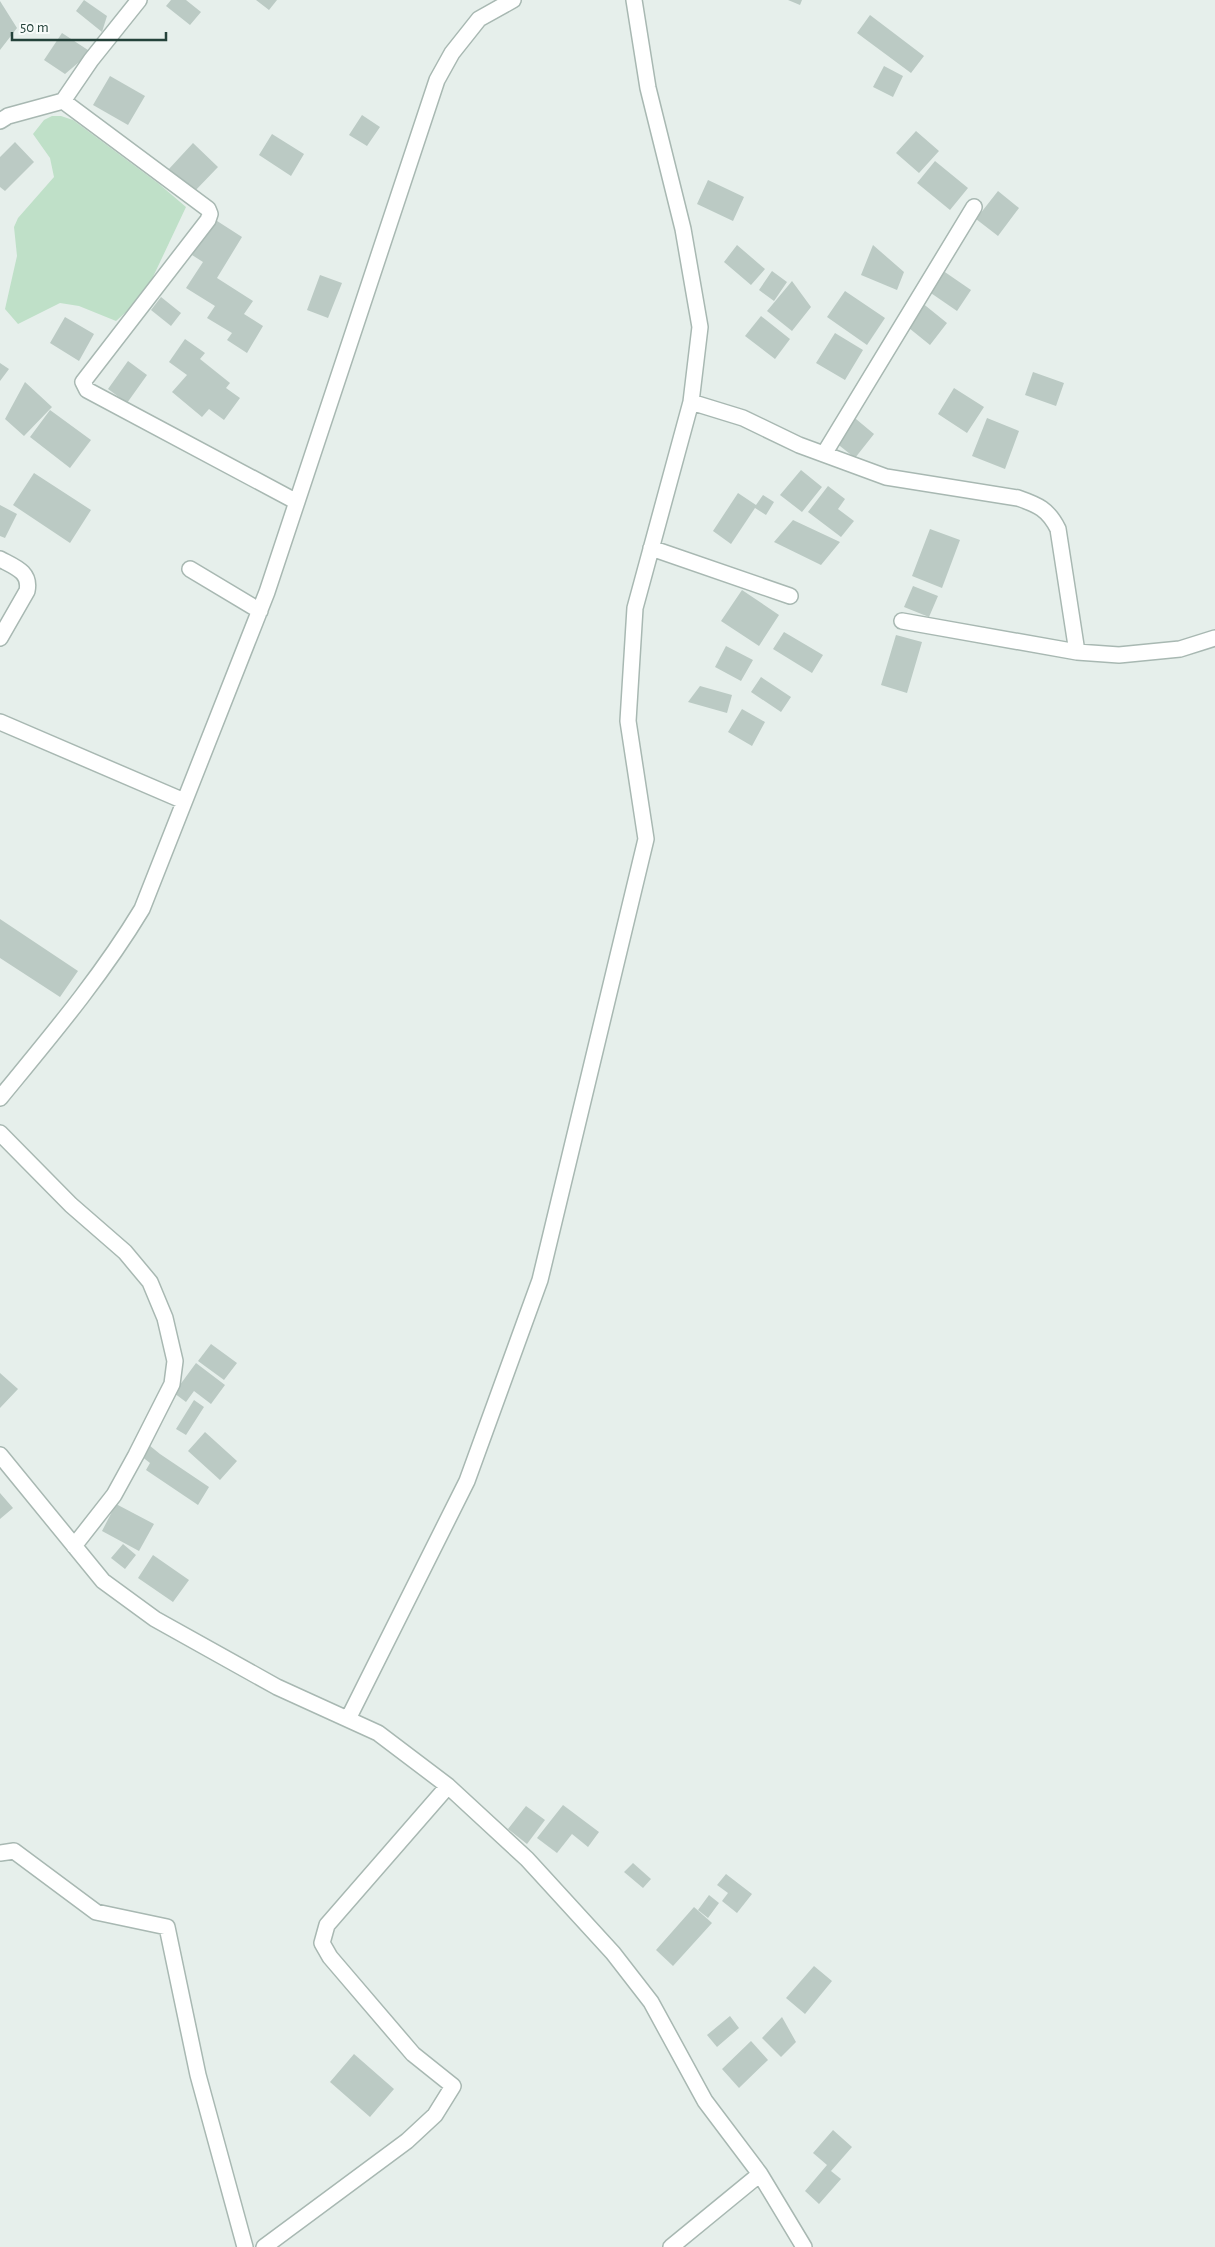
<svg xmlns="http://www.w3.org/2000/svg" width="1215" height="2247" font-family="'Alegreya Sans',sans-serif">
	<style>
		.green { fill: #bfe0c8 }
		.building { fill: #bbcac4 }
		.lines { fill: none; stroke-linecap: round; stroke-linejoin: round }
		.minor-casing { stroke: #a8b8b2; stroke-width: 18 }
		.minor { stroke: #fff; stroke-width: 15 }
	</style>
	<rect width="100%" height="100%" fill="#e6efeb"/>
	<path class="green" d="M52,116H61L73,120L159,184L186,207L144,296L116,321L79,306L60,303L18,324L5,309L17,256L14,227L18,218L54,177L50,158L33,134L44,120Z"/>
	<path class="building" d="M84,0L107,16L102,32L76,11Z
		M171,0H186L201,12L190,25L166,6Z
		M256,0H277L269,10Z
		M788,0H802L800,5Z
		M0,1L17,28L0,50Z
		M870,15L924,56L911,73L857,33Z
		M62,33L91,52L65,74L44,60Z
		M884,66L903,76L893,97L873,87Z
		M110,76L145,96L128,125L93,105Z
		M362,115L380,127L367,146L349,135Z
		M916,131L939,151L919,173L896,153Z
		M272,134L304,154L291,176L259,155Z
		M15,142L34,162L5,191L0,187V157Z
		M193,143L218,167L193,193L168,170Z
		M935,161L968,188L950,210L917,183Z
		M708,180L744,197L733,221L697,204Z
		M998,191L1019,208L998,236L976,219Z
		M214,219L242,237L217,278L253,301L244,314L263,326L247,353L227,340L232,333L207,318L215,306L186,288L203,262L192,255Z
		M737,245L765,269L751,285L724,262Z
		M873,245L904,272L897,290L861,275Z
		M939,268L971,290L957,311L925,289Z
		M772,271L787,282L774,301L759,290Z
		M320,275L342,283L328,318L307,310Z
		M792,281L811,307L792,331L767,311Z
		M845,291L885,318L867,345L827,317Z
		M161,297L181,313L171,326L151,310Z
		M921,302L947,323L930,345L904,324Z
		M761,316L790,339L775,359L745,336Z
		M65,317L94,334L79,361L50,343Z
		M835,333L863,350L845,380L816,363Z
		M185,339L205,353L200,359L230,383L226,388L240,398L224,420L209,409L202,417L172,392L187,375L169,362Z
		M128,361L147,375L127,403L108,389Z
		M0,363L9,369L0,381Z
		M1033,372L1064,383L1056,406L1025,395Z
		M25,382L52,407L24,436L5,419Z
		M954,388L984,407L967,433L938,414Z
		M50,410L91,440L70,468L30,437Z
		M850,414L874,434L855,458L830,438Z
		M987,418L1019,431L1005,469L972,456Z
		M801,470L822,487L802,512L780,495Z
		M34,473L91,510L70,543L13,505Z
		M828,486L845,499L838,509L854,521L841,537L808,512Z
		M738,493L756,505L763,495L774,502L766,515L755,508L731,544L713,531Z
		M0,505L17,514L5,538L0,536Z
		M793,520L840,542L821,565L774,542Z
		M930,529L960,540L942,588L912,576Z
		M913,586L938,596L929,617L904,607Z
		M742,590L779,615L759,646L721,621Z
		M784,632L823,655L812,673L773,649Z
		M896,635L922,642L907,693L881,685Z
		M726,646L753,660L741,681L715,667Z
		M761,677L791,697L781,712L751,692Z
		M700,686L732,695L727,713L688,702Z
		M742,709L765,722L752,746L728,732Z
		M0,919L78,971L60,997L0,958Z
		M211,1344L237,1363L224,1380L198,1361Z
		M196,1363L225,1385L211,1404L194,1391L186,1402L174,1393Z
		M0,1373L18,1389L0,1408Z
		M194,1400L204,1407L186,1435L176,1429Z
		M205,1432L237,1461L220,1480L188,1451Z
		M144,1441L160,1454L209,1487L198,1505L146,1470L150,1463L136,1452Z
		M0,1493L13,1508L0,1519Z
		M116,1504L154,1524L139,1551L102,1531Z
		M123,1544L136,1555L125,1569L111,1558Z
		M153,1555L189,1580L173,1602L138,1578Z
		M563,1805L599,1832L588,1847L572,1834L557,1853L537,1838Z
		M526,1806L545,1820L527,1844L508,1829Z
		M633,1863L651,1879L643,1888L624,1872Z
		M726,1874L752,1894L737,1913L722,1901L728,1893L717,1885Z
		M709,1895L719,1903L708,1918L698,1910Z
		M694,1907L712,1923L673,1966L656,1950Z
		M814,1966L832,1981L805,2014L786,1998Z
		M730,2016L739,2028L717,2047L707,2035Z
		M782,2017L796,2042L781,2057L762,2038Z
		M751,2041L768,2060L739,2088L722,2069Z
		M354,2054L394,2089L370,2117L330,2082Z
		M833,2130L852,2147L831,2171L841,2179L819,2204L805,2191L827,2165L813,2153Z"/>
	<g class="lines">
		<g class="minor-casing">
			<path id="minor" d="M63,101L208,209L210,214L208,220L83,382L87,390L297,502
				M0,121L8,116L63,101L91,60L139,0
				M691,402L743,418L799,445L886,477L1018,498C1038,505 1048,509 1058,529L1077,652
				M824,454L974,207
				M651,548L790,596
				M0,559C15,567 31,572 27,591L0,638
				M190,569L260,611
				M902,621L1077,652L1119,655L1180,649L1215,638
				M0,722L184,801
				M0,1098C50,1037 101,977 142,909L267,592L437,80L452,53L479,19L513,0
				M0,1133L71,1205L125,1252L150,1282L165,1318L175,1361L172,1384L136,1455L114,1495L74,1546
				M0,1455L103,1581L155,1619L277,1687L378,1733L448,1786L527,1859L613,1953L651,2002L705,2101L760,2174L804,2247
				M348,1719L467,1481L540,1280L646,839L628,721L635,608L691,402L700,327L683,229L648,88L634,0
				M0,1853L14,1851L96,1912L167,1927L198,2075L245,2247
				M264,2247L407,2141L435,2115L453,2086L413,2054L330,1957L322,1943L327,1925L448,1786
				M671,2247L760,2174"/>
		</g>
		<use href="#minor" class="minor"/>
	</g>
	<path d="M12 32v8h154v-8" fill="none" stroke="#24423a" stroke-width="2.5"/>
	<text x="20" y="32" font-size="15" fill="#24423a" stroke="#f7fbf9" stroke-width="4" paint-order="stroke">50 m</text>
</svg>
